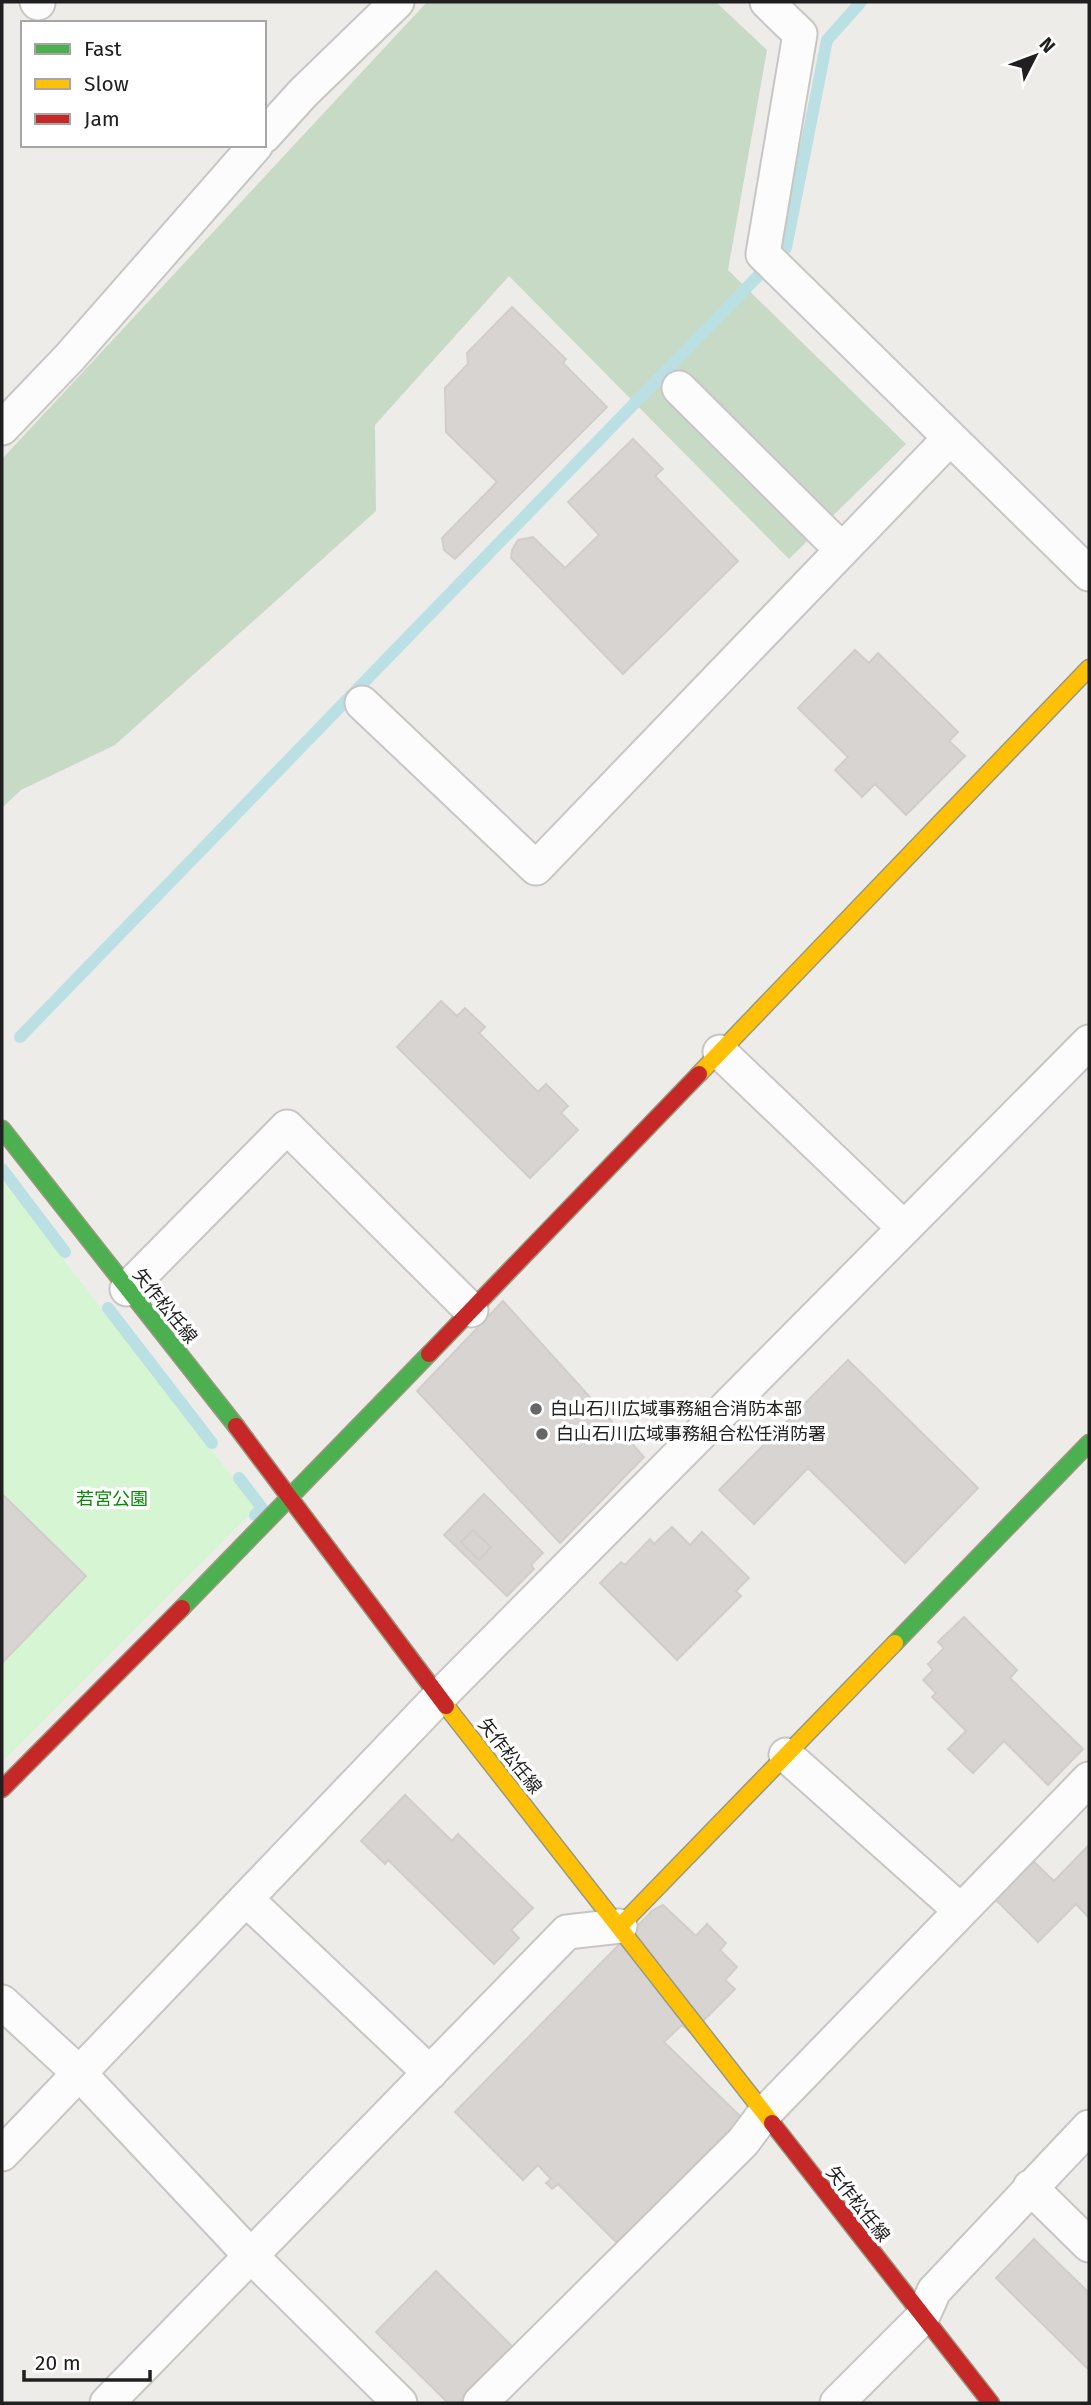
<svg xmlns="http://www.w3.org/2000/svg" width="1091" height="2405" font-family="'Fira Sans','Noto Sans JP',sans-serif">
	<style>
		.cemetery { fill: #c6dac5 }
		.park { fill: #d6f6d3 }
		.lines { fill: none; stroke-linecap: round; stroke-linejoin: round }
		.stream { stroke: #bae0e4; stroke-width: 12 }
		.building { fill: #d7d4d2; stroke: #d2cdca; stroke-width: 2 }
		.street-casing { stroke: #c7c6c5; stroke-width: 37 }
		.fast-casing { stroke: #9a997f; stroke-width: 19 }
		.slow-casing { stroke: #9a997f; stroke-width: 19 }
		.jam-casing { stroke: #9a997f; stroke-width: 19 }
		.street { stroke: #fcfcfc; stroke-width: 33 }
		.fast { stroke: #4caf50; stroke-width: 16 }
		.slow { stroke: #ffc107; stroke-width: 16 }
		.jam { stroke: #c62828; stroke-width: 16 }
		.poi-dot { fill: #686766; stroke: #fff; stroke-width: 2.5 }
		.labels { text-anchor: middle; dominant-baseline: central; stroke-width: 7; stroke-linejoin: round; paint-order: stroke }
		.street-label { font-size: 18px; fill: #202020; stroke: #fff }
		.poi-label { font-size: 18px; fill: #202020; stroke: #fff; text-anchor: start }
		.park-label { font-size: 18px; fill: #078a03; stroke: #fff }
	</style>
	<rect width="100%" height="100%" fill="#eeece9"/>
	<path class="cemetery" d="M427,2H716L767,50L728,270L906,444L789,559L509,276L375,425L376,511L115,745L21,790L2,808V459Z"/>
	<path class="park" d="M2,1180L256,1508L2,1762Z"/>
	<g class="lines">
		<path class="stream" d="M786,248L827,40L861,2
			M20,1037L758,276
			M2,1169L65,1252
			M108,1308L212,1443
			M239,1478L262,1508L255,1515"/>
	</g>
	<path class="building" d="M512,307L566,359L563,363L607,407L455,559L444,550L442,538L497,482L446,432L445,388L468,364L467,353Z
		M633,439L663,469L655,476L738,561L623,674L511,558L512,550L518,540L533,537L565,568L599,535L568,502Z
		M855,650L869,663L878,653L958,732L949,741L965,756L906,815L875,784L862,797L835,770L848,757L798,708Z
		M441,1001L457,1016L465,1008L485,1027L479,1033L538,1092L546,1084L568,1106L561,1113L578,1130L530,1178L397,1047Z
		M503,1301L644,1457L560,1543L417,1391Z
		M848,1360L978,1488L905,1563L808,1468L754,1524L719,1490Z
		M2,1494L86,1576L2,1663Z
		M484,1494L543,1553L531,1565L534,1569L507,1596L444,1535Z
		M672,1527L690,1545L702,1532L749,1578L736,1591L741,1596L677,1660L600,1583L621,1562L625,1565L650,1539L654,1544Z
		M473,1530L491,1547L479,1560L461,1542Z
		M964,1617L1017,1670L1010,1678L1083,1749L1048,1785L1004,1741L973,1773L948,1749L966,1731L932,1697L936,1693L923,1680L933,1670L928,1664L944,1648L938,1642Z
		M405,1795L452,1841L458,1834L533,1908L511,1930L519,1938L494,1964L388,1860L385,1864L361,1841Z
		M1089,1845V1918L1076,1904L1038,1942L994,1898L1032,1860L1054,1881Z
		M663,1905L696,1936L707,1924L726,1943L720,1950L737,1967L725,1980L735,1989L691,2033L682,2025L664,2042L742,2118L618,2244L558,2184L552,2189L546,2183L551,2179L538,2165L523,2180L455,2112L653,1910Z
		M1034,2239L1089,2293V2370L996,2278Z
		M436,2271L515,2349L462,2403H448L376,2332Z"/>
	<g class="lines">
		<g class="street-casing">
			<path id="street" d="M37,2L38,3
				M767,2L800,34L763,254L1089,574
				M264,136L303,93L397,2
				M679,388L842,550
				M2,428L70,357L256,145
				M362,703L536,868L950,438
				M720,1052L903,1227
				M127,1289L287,1127L471,1310
				M786,1755L961,1911
				M246,1899L430,2073
				M2,2002L79,2073L251,2256L400,2403
				M2,2154L439,1697L1089,1042
				M1030,2187L1089,2245
				M107,2403L567,1932L620,1926
				M480,2403L743,2142L764,2114L1089,1779
				M837,2403L922,2318L934,2291L1089,2127"/>
		</g>
		<g class="fast-casing">
			<path id="fast" d="M2,1129L236,1426
				M182,1608L429,1354
				M895,1643L1089,1443"/>
		</g>
		<g class="slow-casing">
			<path id="slow" d="M699,1074L1089,668
				M446,1706L772,2123
				M620,1926L895,1643"/>
		</g>
		<g class="jam-casing">
			<path id="jam" d="M429,1354L699,1074
				M236,1426L446,1706
				M2,1789L182,1608
				M772,2123L991,2403"/>
		</g>
		<use href="#street" class="street"/>
		<use href="#fast" class="fast"/>
		<use href="#slow" class="slow"/>
		<use href="#jam" class="jam"/>
	</g>
	<g class="poi-dot">
		<circle cx="536" cy="1409" r="7"/>
		<circle cx="542" cy="1434" r="7"/>
	</g>
	<g class="labels">
		<g class="street-label">
			<text transform="translate(165 1306) rotate(51)">矢作松任線</text>
			<text transform="translate(510 1756) rotate(52)">矢作松任線</text>
			<text transform="translate(858 2204) rotate(52)">矢作松任線</text>
		</g>
		<g class="poi-label">
			<text x="550" y="1409">白山石川広域事務組合消防本部</text>
			<text x="556" y="1434">白山石川広域事務組合松任消防署</text>
		</g>
		<g class="park-label">
			<text x="112" y="1499">若宮公園</text>
		</g>
	</g>
	<rect width="1091" height="2405" fill="none" stroke="#202020" stroke-width="7"/>
	<rect x="21" y="21" width="245" height="126" fill="#ffffff" stroke="#a6a6a6" stroke-width="2"/>
	<rect x="35" y="44" width="35" height="10" fill="#4caf50" stroke="#a6a6a6" stroke-width="2"/>
	<text x="84" y="56" font-size="21" fill="#202020">Fast</text>
	<rect x="35" y="79" width="35" height="10" fill="#ffc107" stroke="#a6a6a6" stroke-width="2"/>
	<text x="84" y="91" font-size="21" fill="#202020">Slow</text>
	<rect x="35" y="114" width="35" height="10" fill="#c62828" stroke="#a6a6a6" stroke-width="2"/>
	<text x="84" y="126" font-size="21" fill="#202020">Jam</text>
	<g transform="translate(1035 56) rotate(48)" stroke="#ffffff" stroke-width="5" paint-order="stroke">
	<path d="M0-5L12 26L0 18L-12 26Z" fill="#202020"/>
	<text y="-10" font-size="19" font-weight="bold" text-anchor="middle" fill="#202020">N</text>
	</g>
	<path d="M24 2370v10h126v-10" fill="none" stroke="#202020" stroke-width="3.5"/>
	<text x="35" y="2370" font-size="21" fill="#202020" stroke="#ffffff" stroke-width="5" paint-order="stroke">20 m</text>
</svg>
